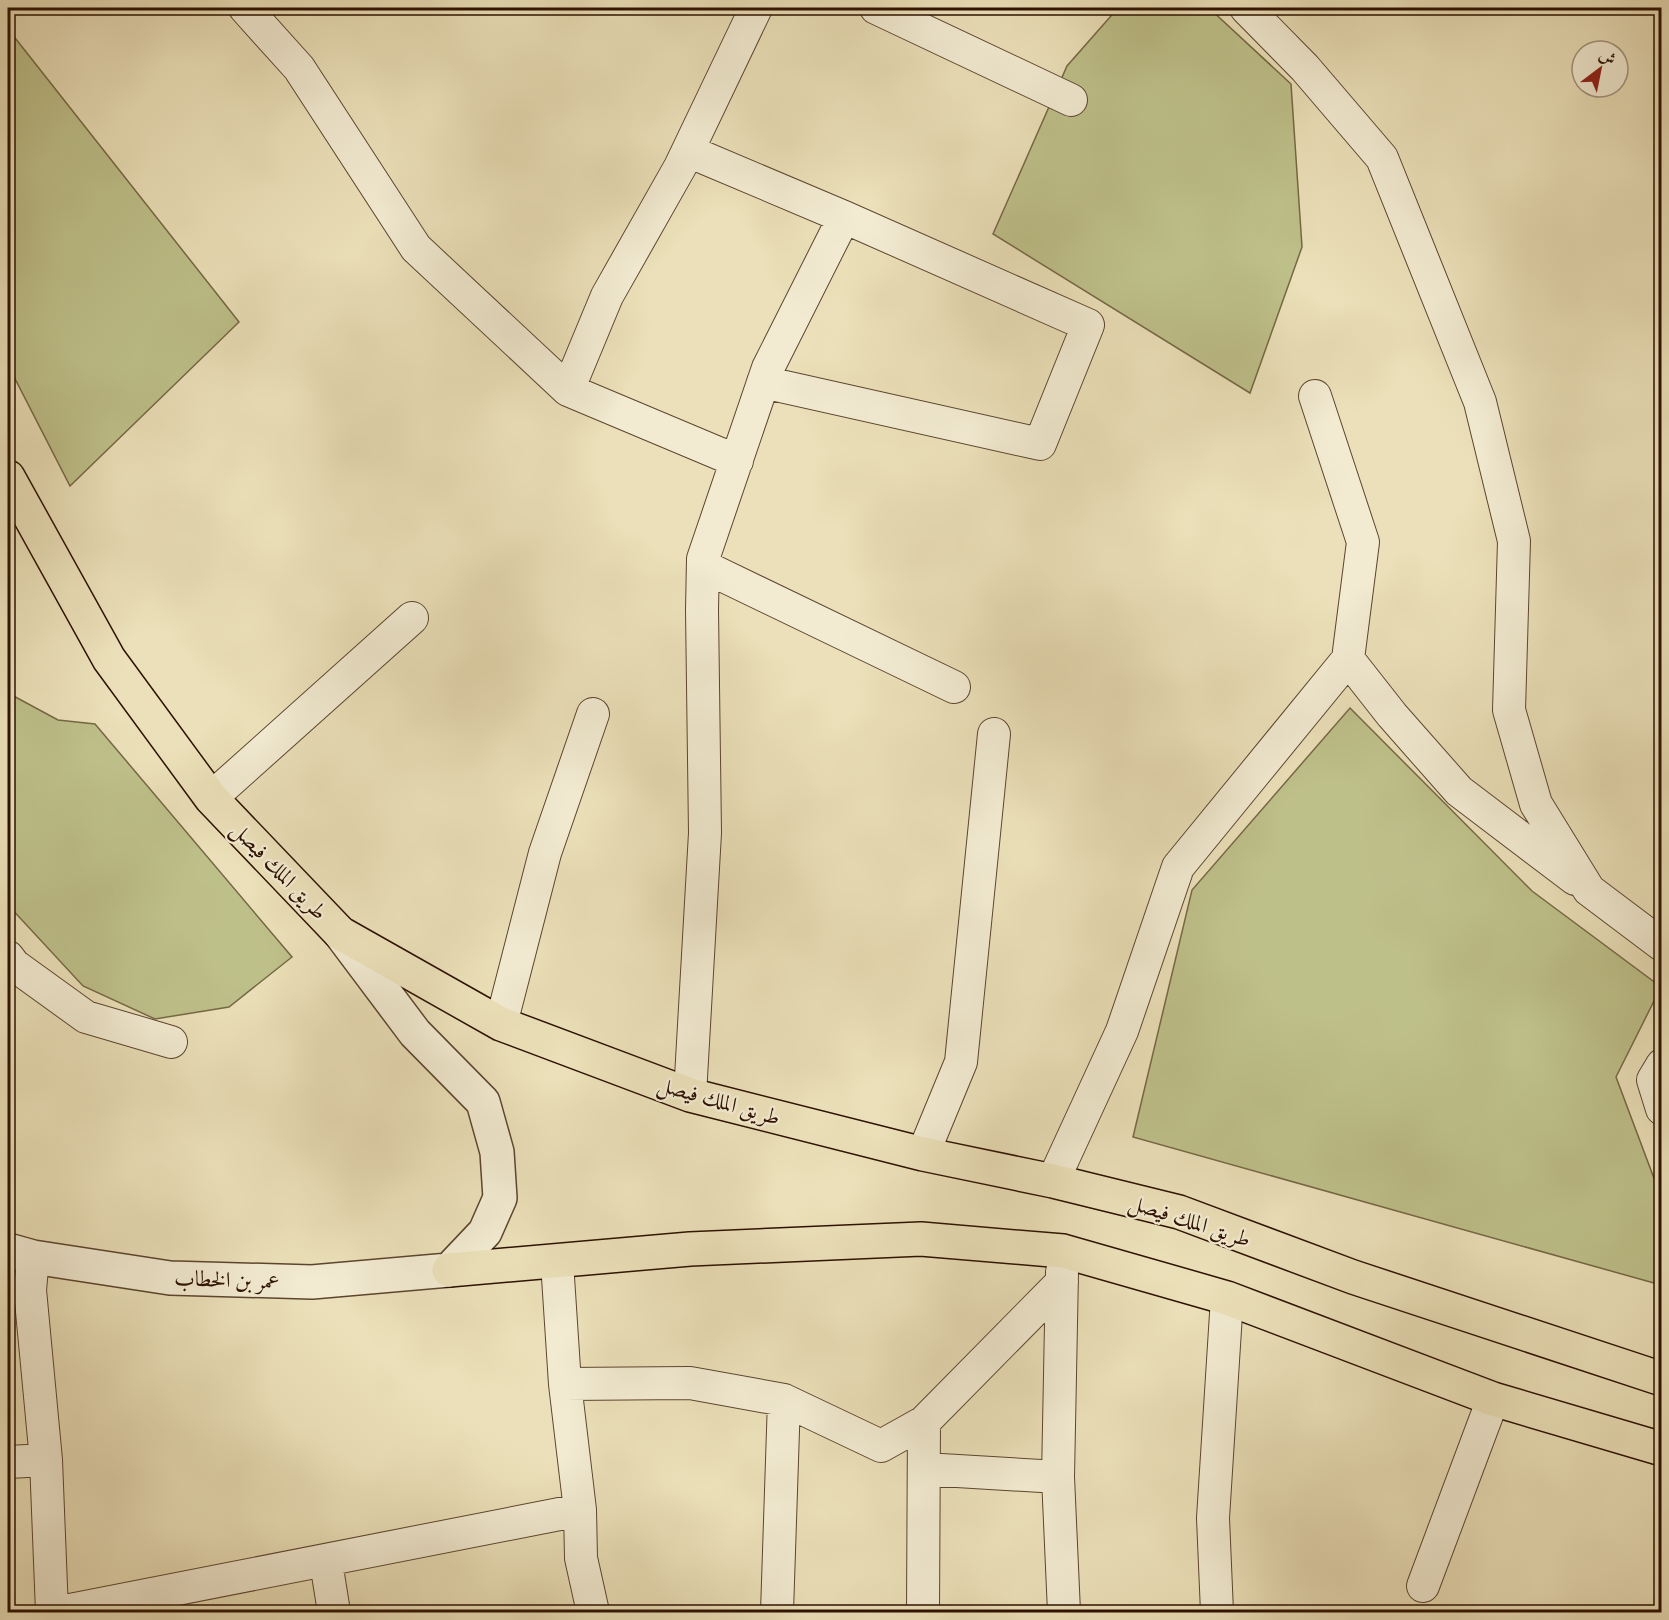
<svg xmlns="http://www.w3.org/2000/svg" width="1669" height="1620" font-family="'Gentium Book Plus',Amiri,serif">
	<style>
		.green { fill: #bec08a; stroke: #766845; stroke-width: 1.5 }
		.lines { fill: none; stroke-linecap: round; stroke-linejoin: round }
		.minor-casing { stroke: #5c452e; stroke-width: 34 }
		.tertiary-casing { stroke: #5c452e; stroke-width: 36 }
		.primary-casing { stroke: #2d1100; stroke-width: 36 }
		.minor { stroke: #f2ebd2; stroke-width: 32 }
		.tertiary { stroke: #f2ebd2; stroke-width: 33 }
		.primary { stroke: #ebe0b9; stroke-width: 33 }
		.labels { text-anchor: middle; dominant-baseline: central; stroke-width: 4.5; stroke-linejoin: round; paint-order: stroke }
		.street-label { font-size: 22px; fill: #2d1100; stroke: #f2ebd2 }
	</style>
	<rect width="100%" height="100%" fill="#ebe0b9"/>
	<filter id="stains"><feTurbulence type="fractalNoise" baseFrequency=".00333" numOctaves="4"/><feColorMatrix values="0 0 0 0 .2 0 0 0 0 .09 0 0 0 0 .02 0 0 0 .5 -.17"/></filter>
	<radialGradient id="worn" r=".72"><stop offset=".6" stop-color="#630" stop-opacity="0"/><stop offset="1" stop-color="#630" stop-opacity=".3"/></radialGradient>
	<path class="green" d="M1118,8H1209L1291,84L1302,247L1250,393L993,234L1067,66Z
		M8,29L239,322L70,486L8,365Z
		M8,693L58,720L95,724L292,957L229,1007L155,1019L83,986L8,905Z
		M1350,708L1532,891L1661,987L1616,1077L1661,1197V1285L1133,1137L1192,890Z"/>
	<g class="lines">
		<g class="minor-casing">
			<path id="minor" d="M245,8L299,68L416,248L568,390L737,461
				M876,8L1071,100
				M1246,8L1305,68L1382,158L1480,402L1514,541L1509,710L1536,804L1589,890L1662,945
				M688,151L844,217L1088,325L1040,444L763,382
				M568,390L607,296L680,167L756,8
				M1315,396L1363,542L1348,659L1392,715L1459,791L1575,879
				M703,566L954,687
				M211,798L412,618
				M8,957L14,965L86,1017L171,1042
				M501,1024L545,853L593,714
				M1662,1065L1653,1080L1662,1109
				M690,1095L705,833L702,610L703,559L768,368L844,217
				M923,1154L961,1062L994,734
				M1053,1181L1122,1031L1178,867L1348,659
				M33,1257L30,1290L46,1460L52,1612
				M557,1262L565,1384L580,1510L581,1558L593,1612
				M1062,1272L1058,1477L1064,1612
				M565,1384L690,1383L784,1400L881,1446L924,1422L1062,1282
				M8,1462L46,1460
				M924,1469L1058,1477
				M326,1562L334,1612
				M1423,1586L1493,1399
				M60,1612L580,1510
				M777,1612L784,1400
				M923,1612L924,1422
				M1217,1612L1213,1518L1227,1298"/>
		</g>
		<g class="tertiary-casing">
			<path id="tertiary" d="M8,1250L33,1257L170,1278L312,1282L449,1270L485,1232L500,1198L497,1152L483,1102L415,1033L340,933"/>
		</g>
		<g class="primary-casing">
			<path id="primary" d="M8,477L109,659L211,798L340,933L501,1024L690,1095L923,1154L1053,1181L1179,1212L1353,1277L1662,1379
				M449,1270L690,1249L921,1239L1063,1251L1227,1298L1493,1399L1662,1449"/>
		</g>
		<use href="#minor" class="minor"/>
		<use href="#tertiary" class="tertiary"/>
		<use href="#primary" class="primary"/>
	</g>
	<g class="labels">
		<g class="street-label">
			<text transform="translate(280 870) rotate(46)">طريق الملك فيصل</text>
			<text transform="translate(719 1100) rotate(16)">طريق الملك فيصل</text>
			<text transform="translate(1190 1220) rotate(18)">طريق الملك فيصل</text>
			<text transform="translate(227 1279) rotate(2)">عمر بن الخطاب</text>
		</g>
	</g>
	<rect width="1669" height="1620" fill="none" stroke="#ebe0b9" stroke-width="30"/>
	<rect x="9" y="9" width="1651" height="1602" fill="none" stroke="#2d1100" stroke-width="3"/>
	<rect x="15" y="15" width="1639" height="1590" fill="none" stroke="#2d1100" stroke-width="1.5"/>
	<g transform="translate(1600 69) rotate(32)"><circle r="28" fill="#f2ebd2" stroke="#a3947e" stroke-width="1.5"/>
	<path d="M0-4.5L10 22L0 15L-10 22Z" fill="#8f2418"/>
	<text y="-9" font-size="16" font-weight="bold" text-anchor="middle" fill="#2d1100">ش</text>
	</g>
	<rect width="100%" height="100%" filter="url(#stains)"/>
	<rect width="100%" height="100%" fill="url(#worn)"/>
</svg>
